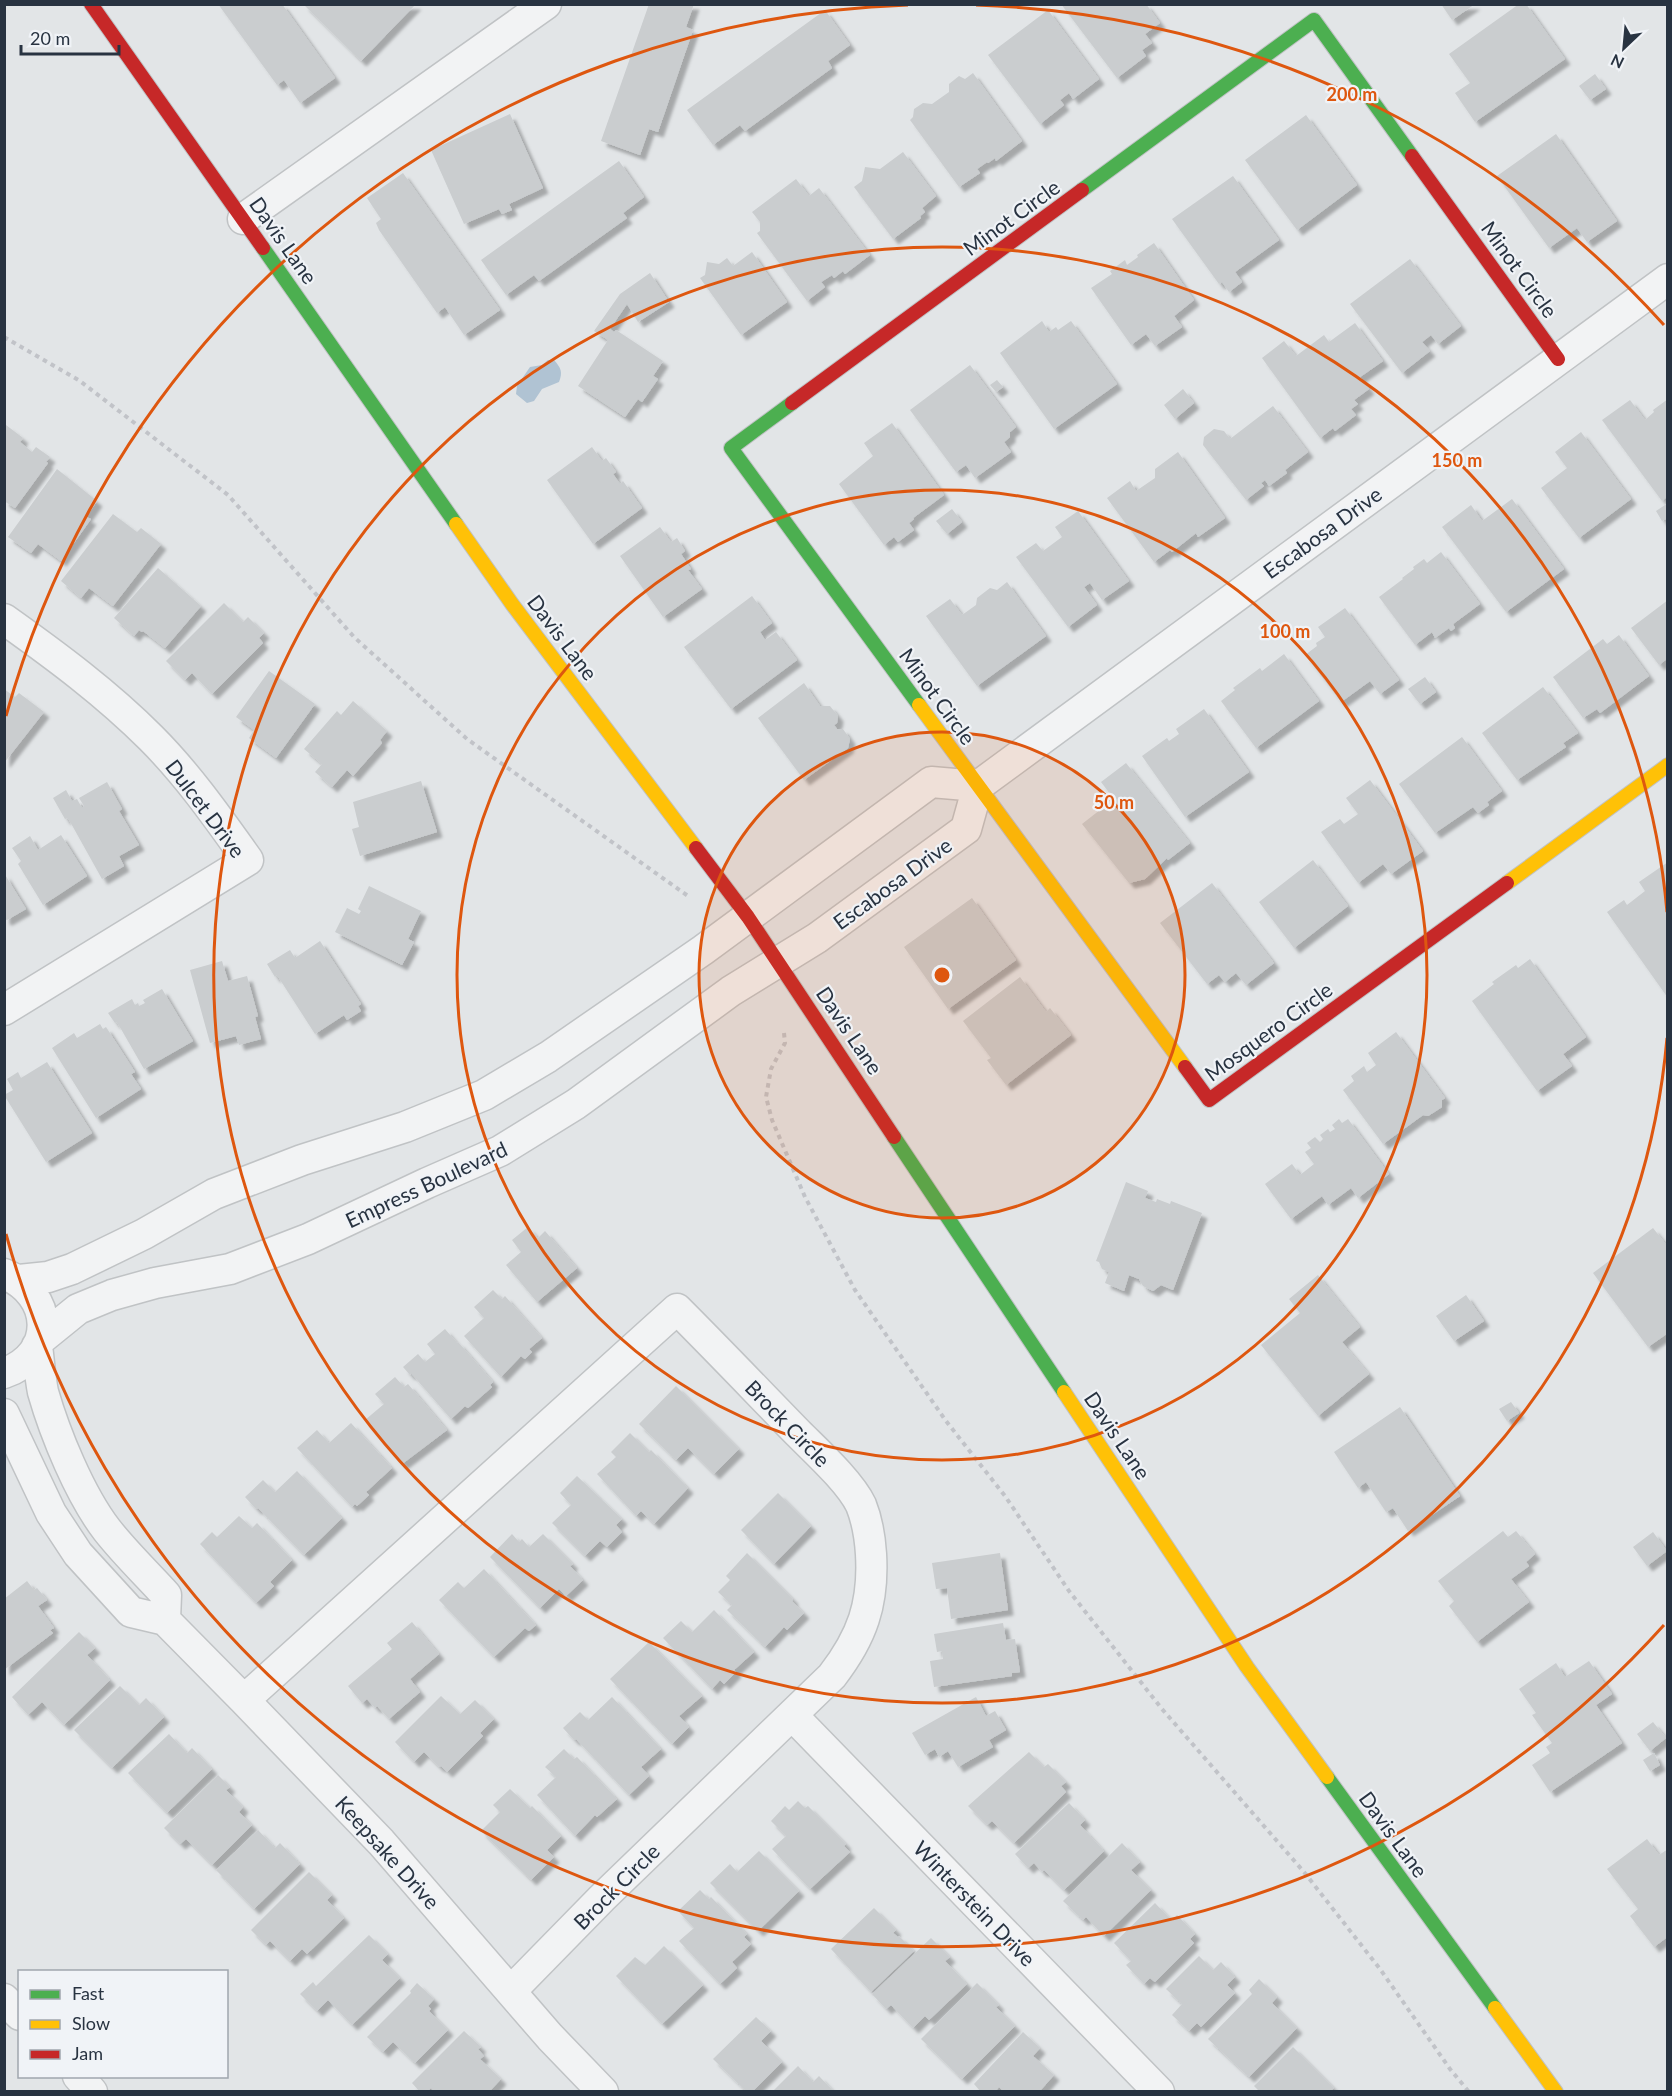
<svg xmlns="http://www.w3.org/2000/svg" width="1672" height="2096" font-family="Lato,sans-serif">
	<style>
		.water { fill: #b0c3d3 }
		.building { fill: #cacdcf; filter: url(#shadow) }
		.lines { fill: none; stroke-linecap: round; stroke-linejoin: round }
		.street-casing { stroke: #c0c3c5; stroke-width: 33 }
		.fast-casing { stroke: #c0c3c5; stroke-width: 16 }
		.slow-casing { stroke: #c0c3c5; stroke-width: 16 }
		.jam-casing { stroke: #c0c3c5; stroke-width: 16 }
		.path { stroke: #c1c3c8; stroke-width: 4; stroke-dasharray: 4.5 4.5; stroke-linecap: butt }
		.street { stroke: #f2f3f4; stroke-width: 30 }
		.fast { stroke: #4caf50; stroke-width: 14 }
		.slow { stroke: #ffc107; stroke-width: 14 }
		.jam { stroke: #c62828; stroke-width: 14 }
		.ring { fill: none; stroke: #de570f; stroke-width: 3 }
		.labels { text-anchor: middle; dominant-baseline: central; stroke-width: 4.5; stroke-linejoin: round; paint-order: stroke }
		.street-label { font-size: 21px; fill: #283341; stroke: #f0f3f7 }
		.centre { fill: #de570f; stroke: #f0f3f7; stroke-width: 3 }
		.ring-label { font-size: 18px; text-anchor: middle; font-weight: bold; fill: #de570f; stroke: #f0f3f7; stroke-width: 4.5; stroke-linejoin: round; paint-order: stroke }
	</style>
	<defs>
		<filter id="shadow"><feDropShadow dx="5.5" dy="5.5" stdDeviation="1.5" flood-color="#0004"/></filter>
	</defs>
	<rect width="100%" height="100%" fill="#e2e5e7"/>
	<path class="water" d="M548,360H554C561,368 563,372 559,382L542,389L534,401L527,403L516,394L517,386L530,367L542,365Z"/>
	<path class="building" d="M218,4H282L335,78L300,103L284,80L277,85Z
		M303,4H416L361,61Z
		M649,4H694L686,27L693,30L658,132L649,129L640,155L601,141Z
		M1061,4H1146L1160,23L1145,34L1152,43L1142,50L1146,56L1117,78Z
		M1441,4H1475L1452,20Z
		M1519,4H1526L1565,59L1475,122L1455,93L1470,83L1449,54Z
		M825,10L850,45L828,61L832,68L745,131L740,125L713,145L687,110Z
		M1048,10L1099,79L1073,99L1069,93L1060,100L1064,105L1040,124L988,55Z
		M973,73L1022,141L996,161L995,158L988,163L987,162L977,169L980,173L959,187L910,120L913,117L914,109L923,103L932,104L949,92V84L959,76L965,79Z
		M1595,74L1606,89L1590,100L1579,86Z
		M510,114L543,188L509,204L512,210L502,214L499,209L464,224L431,150Z
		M1306,115L1357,185L1297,230L1245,160Z
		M1556,134L1617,221L1587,242L1577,228L1549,248L1497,176Z
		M903,152L936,196L922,208L925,212L920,216L921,218L893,239L854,187L862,181L865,167L880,169Z
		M619,161L644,197L623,213L627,218L539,281L534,275L506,295L481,260Z
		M403,173L500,310L464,335L445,307L437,313L379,230L376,223L381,219L367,198Z
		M1233,176L1279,240L1235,272L1242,282L1229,292L1222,282L1219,284L1172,219Z
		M796,179L809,196L819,188L870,255L845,274L843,271L834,278L832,275L821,282L825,287L807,301L757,233L760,231V222L752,212Z
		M1154,243L1194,300L1174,316L1182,327L1155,346L1146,334L1131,345L1091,288L1112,274L1110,271L1125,260L1127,265L1138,257L1137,255Z
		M752,252L787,302L741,335L700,278L705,275L707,262L719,264L727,258L733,266Z
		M1410,259L1461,326L1438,344L1431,335L1422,342L1430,351L1402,373L1350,304Z
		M650,273L669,302L638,322L627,304L610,329L614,332L616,330L663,361L653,376L658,379L642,402L638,399L625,417L578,386L608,340L594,331L620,294Z
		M1042,321L1049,332L1056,327L1058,330L1071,321L1117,384L1054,429L1000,353Z
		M1355,323L1383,361L1360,377L1369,389L1354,400L1358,404L1351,409L1356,415L1335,431L1333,428L1320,438L1262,358L1284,341L1296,356L1324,335L1329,342Z
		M970,365L1016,427L1010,432V437L1004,442L1011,452L975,478L966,465L956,472L910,410Z
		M997,380L1003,387L996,392L990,385Z
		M1183,389L1194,403L1175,419L1164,405Z
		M1668,399V496L1662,501L1602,420L1630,400L1645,420L1654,412L1653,410Z
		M1273,406L1308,452L1285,470L1287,473L1269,486L1265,480L1261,483L1264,486L1246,500L1203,445L1204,437L1214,429L1224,431L1230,439Z
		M892,423L944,495L913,518L914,519L909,523L914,530L898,542L894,537L884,545L839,484L873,456L864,443Z
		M6,425L23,438L20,442L32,452L36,447L50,457L46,462L48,463L15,508L4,501Z
		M1581,432L1631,499L1579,538L1541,488L1567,468L1555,452Z
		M592,447L602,461L606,458L616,472L613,474L620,484L623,481L642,508L593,544L547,480Z
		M1178,452L1225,518L1198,537L1196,533L1172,552L1170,550L1154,562L1107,498L1130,481L1136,491L1155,478V469Z
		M57,469L97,501L86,517L91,519L61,561L38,544L31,553L8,537Z
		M1512,499L1564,569L1506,612L1442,527L1471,505L1482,521Z
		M1668,503V518L1662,521L1656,511Z
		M952,509L962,522L947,534L936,521Z
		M1078,511L1129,581L1102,600L1090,583L1084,587L1097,605L1068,627L1016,557L1036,543L1043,551L1062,537L1055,527Z
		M113,514L137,532L141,528L161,544L113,606L89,588L81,598L61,581Z
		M660,527L671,542L677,538L685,551L681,554L691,569L688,570L702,589L663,617L620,556Z
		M1441,552L1480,604L1453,624L1455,628L1451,631L1449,628L1435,638L1432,632L1415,645L1379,597L1403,579L1402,578L1414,569L1413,567L1424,559L1427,563Z
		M158,568L201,606L165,648L143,631L142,632L139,630L134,636L114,618Z
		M1007,582L1046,636L977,686L926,616L950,599L962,615L976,605L977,598L990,588L997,590Z
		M752,596L772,623L760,632L765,640L776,632L797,660L731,709L684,647Z
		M1668,600V658L1659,665L1631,628Z
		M224,603L243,622L248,617L264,633L259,638L263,643L212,694L192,673L185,680L166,661Z
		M1345,608L1399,680L1380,694L1370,681L1341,702L1305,655L1317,646L1316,643L1325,637L1318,627Z
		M1619,635L1649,676L1600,713L1597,709L1583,718L1553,677L1603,639L1607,644Z
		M1284,654L1319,701L1256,748L1221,701L1235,690L1233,688L1260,668L1262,671Z
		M269,671L315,704L276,758L249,738L254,730L236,717Z
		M1425,677L1436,692L1420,704L1408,689Z
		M804,683L820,706H830L838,716L837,723L834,725L837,729H843L850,739L848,748L804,780L758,718Z
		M1543,687L1578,733L1563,743L1566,747L1517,780L1482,733Z
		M4,689L15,697L19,693L44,712L4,763Z
		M353,701L387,731L380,740L382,743L353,776L347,770L332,787L315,772L322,764L304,749L337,711L341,715Z
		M1204,709L1249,772L1185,817L1142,756L1167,738L1169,741L1179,734L1176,729Z
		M1462,737L1502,791L1487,802L1489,805L1478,813L1473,807L1435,833L1399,784Z
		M1126,763L1190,843L1168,860L1167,858L1145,879L1129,883L1082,824L1114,799L1101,782Z
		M1370,780L1423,851L1391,874L1383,864L1358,883L1321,832L1340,819L1344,824L1358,814L1346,798Z
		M421,781L437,832L360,856L352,829L359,827L353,802Z
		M107,782L122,809L119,811L139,845L119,856L124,866L102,879L68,818L65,819L53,798L66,790L72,801L77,799L82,808L84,806L79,798Z
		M61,835L87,876L43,905L18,864L21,861L12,848L30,836L38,850Z
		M1313,860L1348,906L1294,948L1259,902Z
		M1668,862V998L1607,912L1624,900L1627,905L1645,891L1639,882Z
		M4,873L26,909L7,920L4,919Z
		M1212,883L1274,963L1246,985L1236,973L1225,982L1219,975L1207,984L1160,923Z
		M369,886L421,911L408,939L414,942L402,965L335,932L347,908L359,914L361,911L358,909Z
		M972,898L1016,960L948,1009L904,947Z
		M320,941L361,1004L358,1006L361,1011L347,1020L344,1015L315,1034L277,975L275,977L267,964L290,950L295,958Z
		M1530,959L1586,1037L1563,1054L1572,1066L1537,1091L1472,1001L1494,984L1492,982L1516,965L1518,968Z
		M222,961L228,981L247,976L258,1016L255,1017L261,1039L239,1045L236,1036L210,1043L190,970Z
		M1020,977L1046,1012L1050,1008L1071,1035L1006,1085L987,1060L991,1058L963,1021Z
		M162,989L193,1041L144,1069L117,1022L115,1023L108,1013L132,999L135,1005L138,1003L139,1006L145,1003L143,1000Z
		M100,1024L103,1029L106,1027L135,1072L131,1074L141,1089L96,1118L52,1048L74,1033L77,1038Z
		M1396,1032L1445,1098L1442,1100V1107L1428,1116L1423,1115L1383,1144L1343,1090L1354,1081L1351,1076L1364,1066L1367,1072L1376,1065L1368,1053Z
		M47,1062L92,1133L46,1162L4,1095L13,1090L7,1079L18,1072L21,1078Z
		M1339,1119L1342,1123L1348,1119L1389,1174L1358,1198L1351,1188L1328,1205L1322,1196L1291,1219L1265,1184L1292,1164L1300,1175L1314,1164L1305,1152L1311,1148L1307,1143L1315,1137L1320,1142L1323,1139L1320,1135L1328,1129L1330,1132L1335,1129L1332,1125Z
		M1126,1182L1148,1191L1145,1198L1156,1202L1157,1199L1170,1204L1171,1201L1202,1213L1173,1290L1161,1285L1153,1291L1143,1286L1139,1279L1129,1275L1124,1291L1105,1283L1109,1272L1102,1269L1099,1262L1096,1261Z
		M528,1227L538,1238L545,1231L577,1268L537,1302L506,1265L521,1252L512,1240Z
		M1653,1228L1668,1247V1333L1648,1347L1593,1273Z
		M1318,1275L1360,1327L1342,1342L1369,1374L1318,1416L1261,1345L1300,1313L1289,1299Z
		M493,1290L502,1299L505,1296L542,1338L529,1349L532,1352L525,1359L521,1356L501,1377L464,1336L484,1318L474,1307Z
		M1466,1295L1484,1321L1454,1341L1436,1316Z
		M445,1329L457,1343L458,1342L493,1382L490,1385L492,1387L468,1408L465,1406L451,1419L411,1373L410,1375L403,1367L418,1354L425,1362L435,1354L427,1344Z
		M395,1377L404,1387L408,1384L447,1430L402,1464L365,1420L384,1404L375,1394Z
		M676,1386L739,1449L714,1474L688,1448L676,1460L639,1424Z
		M1511,1402L1519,1413L1507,1421L1499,1409Z
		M1400,1407L1460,1496L1408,1531L1393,1508L1386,1512L1366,1482L1358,1488L1334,1452Z
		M351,1423L392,1468L366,1492L369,1495L357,1506L355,1504L352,1507L297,1448L317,1430L329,1443Z
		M630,1433L649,1452L651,1450L688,1488L654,1524L641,1511L636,1516L597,1474L616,1457L611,1452Z
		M297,1471L342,1518L304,1555L258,1508L256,1509L245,1497L263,1480L275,1492Z
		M577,1476L622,1519L616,1525L622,1532L607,1547L600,1541L585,1556L552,1523L571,1505L560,1493Z
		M778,1493L811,1526L774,1564L741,1530Z
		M239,1516L252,1528L257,1523L292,1560L270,1582L274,1586L256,1603L200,1544L212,1532L217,1537Z
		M1503,1531L1508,1537L1516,1531L1535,1554L1526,1562L1529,1566L1511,1579L1529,1602L1477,1642L1449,1606L1454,1601L1438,1581Z
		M1653,1532L1667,1551L1647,1566L1633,1547Z
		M512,1534L519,1542L522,1539L529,1547L543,1534L573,1564L570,1566L583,1580L566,1596L559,1589L540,1608L490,1557Z
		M747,1553L793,1599L792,1601L804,1613L787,1630L784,1627L765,1647L727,1610L732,1605L718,1592L730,1580L726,1576Z
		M1000,1553L1008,1610L951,1619L947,1588L936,1589L932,1563Z
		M484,1569L536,1625L529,1631L525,1628L494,1657L439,1600L458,1582L464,1588Z
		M27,1581L34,1590L37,1588L47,1600L38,1606L54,1628L50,1630L53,1633L4,1670V1599Z
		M714,1610L754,1652L734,1670L736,1672L724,1684L720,1680L712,1689L663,1638L681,1621L692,1632Z
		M412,1622L439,1654L410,1679L420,1692L389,1719L377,1706L375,1708L367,1699L362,1703L348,1686L392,1649L387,1643Z
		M1003,1623L1006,1640L1015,1639L1020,1672L1012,1673V1676L934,1687L930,1661L943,1659L942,1651L937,1652L934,1634Z
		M79,1632L95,1648L87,1655L110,1680L64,1725L42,1702L28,1715L12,1697Z
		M649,1642L702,1696L679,1716L689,1727L672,1744L610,1679Z
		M1589,1661L1612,1694L1596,1705L1622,1743L1550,1792L1532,1765L1550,1753L1546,1747L1552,1743L1532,1715L1536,1713L1519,1689L1556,1663L1565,1677Z
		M120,1686L139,1705L146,1698L164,1717L112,1768L74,1730Z
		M441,1696L460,1714L475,1700L494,1719L480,1733L483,1736L447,1772L441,1766L439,1767L424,1752L414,1762L395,1742Z
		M612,1697L661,1749L641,1767L649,1776L629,1795L576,1739L574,1740L563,1728L580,1712L588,1720Z
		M976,1697L986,1716L995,1711L1006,1730L989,1740L993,1747L958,1767L948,1751L939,1757L935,1749L925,1755L912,1733Z
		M1653,1722L1666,1738L1650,1751L1637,1734Z
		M169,1734L187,1753L192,1748L212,1769L167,1813L128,1773Z
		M564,1749L574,1759L577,1757L617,1799L597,1817L595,1815L575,1836L537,1795L556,1777L545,1767Z
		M1029,1752L1044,1767L1048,1764L1066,1782L1061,1786L1066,1792L1014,1843L992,1821L987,1825L968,1806Z
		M1654,1753L1660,1765L1650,1771L1643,1760Z
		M218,1775L230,1787L226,1790L243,1807L239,1812L252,1825L212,1865L186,1839L180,1844L164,1828Z
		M510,1789L530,1808L532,1806L561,1836L547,1850L554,1857L531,1880L481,1831L500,1812L493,1805Z
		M798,1801L805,1808L808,1806L846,1844L844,1846L850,1852L810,1889L772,1849L786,1836L771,1821L785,1806L789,1810Z
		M1069,1803L1085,1820L1080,1825L1104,1851L1064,1890L1044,1870L1042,1872L1034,1863L1028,1868L1015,1854Z
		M258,1830L275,1848L280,1843L300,1864L254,1909L216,1870Z
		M1647,1839L1659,1855L1668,1849V1941L1666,1938L1654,1947L1630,1916L1638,1909L1607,1869Z
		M1122,1843L1140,1862L1131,1870L1151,1890L1104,1936L1086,1917L1083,1920L1063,1901Z
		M759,1851L799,1891L758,1931L710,1883L730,1864L737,1872Z
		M309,1872L332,1895L327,1900L344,1918L307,1954L302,1949L290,1961L270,1941L266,1945L251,1930Z
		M700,1890L709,1899L711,1897L747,1934L744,1937L751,1944L732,1962L737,1968L720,1984L679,1941L694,1928L678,1911Z
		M1155,1903L1172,1921L1177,1915L1195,1934L1190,1939L1194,1943L1155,1982L1150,1978L1144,1984L1126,1965L1131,1961L1114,1943Z
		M874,1908L896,1930L893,1933L898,1937L899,1936L914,1951L871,1992L831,1949Z
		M369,1935L388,1954L382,1960L400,1978L352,2025L328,2000L317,2011L300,1994L313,1982L316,1986Z
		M931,1938L950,1957L945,1961L967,1984L929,2020L925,2016L913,2028L891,2005L886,2009L872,1994Z
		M664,1946L703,1985L662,2024L616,1976L635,1957L645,1965Z
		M1199,1956L1213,1970L1221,1962L1235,1977L1227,1985L1235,1993L1201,2027L1197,2023L1189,2031L1172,2015L1182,2004L1166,1989Z
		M1259,1979L1277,1997L1272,2003L1297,2028L1249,2077L1208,2039L1252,1994L1249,1990Z
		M417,1983L434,1999L428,2006L431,2009L429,2011L448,2030L415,2063L393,2042L383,2052L367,2037L411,1993L410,1991Z
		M977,1983L999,2005L996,2007L1015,2026L962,2079L921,2039Z
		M756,2017L771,2031L761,2041L782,2062L752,2092H747L713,2059Z
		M464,2031L481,2047L478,2049L484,2056L480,2059L501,2079L489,2092H434L431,2088L427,2092H420L412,2083Z
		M1023,2032L1040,2048L1033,2056L1054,2075L1039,2092H1004L999,2087L995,2092H981L974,2084Z
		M1293,2047L1334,2088L1330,2092H1260L1254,2086Z
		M798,2066L813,2082L819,2076L834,2092H772Z"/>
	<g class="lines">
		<g class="street-casing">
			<path id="street" d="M243,219L546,4
				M4,619C56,656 106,693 151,738C188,775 218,818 248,860L4,1010
				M4,1274C54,1294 57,1355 4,1373
				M19,1280L48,1277L72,1269L144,1234L214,1194L302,1160L405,1127L484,1095L548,1057L703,950L931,782L978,786
				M41,1339L78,1309L112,1295L155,1283L230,1269L308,1239L427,1183L500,1151L576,1104L731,991L817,938L966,829L978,786L1668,279
				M37,1346C39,1361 40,1377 43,1392C55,1434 80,1495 107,1530C125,1553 146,1573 166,1595L165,1620
				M4,1414L51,1513L78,1554L131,1612L165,1620L244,1700L381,1842L550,2037L603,2092
				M244,1700L677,1309C718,1350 758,1392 798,1433C817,1452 850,1482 861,1505C867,1520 870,1538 871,1554C874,1604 862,1637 832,1676L602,1898L511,1991
				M792,1715L1159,2092
				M4,1999L20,2015
				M78,2076L92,2092"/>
		</g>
		<g class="fast-casing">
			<path id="fast" d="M1082,190L1314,20L1412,156
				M263,248L456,524
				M792,403L731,448L919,705
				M894,1137L1064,1392
				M1327,1777L1495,2008"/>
		</g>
		<g class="slow-casing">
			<path id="slow" d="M456,524L512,604L696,848
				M919,705L1185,1067
				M1507,883L1668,765
				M1064,1392L1247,1667L1327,1777
				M1495,2008L1556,2092"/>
		</g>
		<g class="jam-casing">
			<path id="jam" d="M91,4L263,248
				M1412,156L1558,359
				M792,403L1082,190
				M696,848L748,917L894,1137
				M1185,1067L1209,1100L1507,883"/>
		</g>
		<path class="path" d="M4,337L80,381L228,495L354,637L467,739L688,896
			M784,1033L785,1043L771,1069L766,1097L772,1120L805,1197L855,1290L946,1421L1005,1496L1069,1591L1162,1709L1304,1872L1380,1969L1450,2069L1469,2092"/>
		<use href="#street" class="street"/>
		<use href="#fast" class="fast"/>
		<use href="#slow" class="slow"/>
		<use href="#jam" class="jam"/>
	</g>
	<circle cx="942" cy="975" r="243" fill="#de570f" fill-opacity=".12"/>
	<g class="ring">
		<circle cx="942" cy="975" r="243"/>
		<circle cx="942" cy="975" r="485"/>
		<path d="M1667 1038A728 728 0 1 1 1667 912"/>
		<path d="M1664 1625A971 971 0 0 1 6 1234M6 716A971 971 0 0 1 908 5M976 5A971 971 0 0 1 1664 325"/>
	</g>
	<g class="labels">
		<g class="street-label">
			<text transform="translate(1011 217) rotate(-36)">Minot Circle</text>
			<text transform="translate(284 240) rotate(55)">Davis Lane</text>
			<text transform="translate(1520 269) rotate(54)">Minot Circle</text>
			<text transform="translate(1322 532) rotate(-36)">Escabosa Drive</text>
			<text transform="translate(563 637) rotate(53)">Davis Lane</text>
			<text transform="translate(938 696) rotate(54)">Minot Circle</text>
			<text transform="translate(206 808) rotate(53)">Dulcet Drive</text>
			<text transform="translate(892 883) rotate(-36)">Escabosa Drive</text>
			<text transform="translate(850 1030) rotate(56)">Davis Lane</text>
			<text transform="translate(1268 1031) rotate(-36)">Mosquero Circle</text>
			<text transform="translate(426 1184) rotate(-25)">Empress Boulevard</text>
			<text transform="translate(788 1423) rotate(46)">Brock Circle</text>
			<text transform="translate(1118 1435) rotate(56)">Davis Lane</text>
			<text transform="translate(1394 1834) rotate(54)">Davis Lane</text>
			<text transform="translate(388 1852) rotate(48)">Keepsake Drive</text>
			<text transform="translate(616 1886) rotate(-45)">Brock Circle</text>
			<text transform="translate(975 1903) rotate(46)">Winterstein Drive</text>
		</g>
	</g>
	<circle cx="942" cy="975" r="9" class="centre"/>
	<g class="ring-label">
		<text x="1352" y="101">200 m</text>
		<text x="1457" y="467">150 m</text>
		<text x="1285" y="638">100 m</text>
		<text x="1114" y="809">50 m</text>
	</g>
	<rect width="1672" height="2096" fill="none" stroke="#283341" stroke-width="12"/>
	<rect x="18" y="1970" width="210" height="108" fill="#f0f3f7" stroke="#a0a6ae" stroke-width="1.5"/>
	<rect x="30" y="1990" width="30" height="9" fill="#4caf50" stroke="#a0a6ae" stroke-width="1.5"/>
	<text x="72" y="2000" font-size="18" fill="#283341">Fast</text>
	<rect x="30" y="2020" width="30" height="9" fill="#ffc107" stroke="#a0a6ae" stroke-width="1.5"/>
	<text x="72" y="2030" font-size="18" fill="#283341">Slow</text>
	<rect x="30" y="2050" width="30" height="9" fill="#c62828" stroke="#a0a6ae" stroke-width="1.5"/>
	<text x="72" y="2060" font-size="18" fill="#283341">Jam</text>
	<g transform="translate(1624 48) rotate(206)" stroke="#f0f3f7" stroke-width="4.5" paint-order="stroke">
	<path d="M0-4.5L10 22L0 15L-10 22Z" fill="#283341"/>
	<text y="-9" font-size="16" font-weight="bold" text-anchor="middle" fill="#283341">N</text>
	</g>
	<path d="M21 45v9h98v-9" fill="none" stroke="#283341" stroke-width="3"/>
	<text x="30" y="45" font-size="18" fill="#283341" stroke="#f0f3f7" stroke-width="4.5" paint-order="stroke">20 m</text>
</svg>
